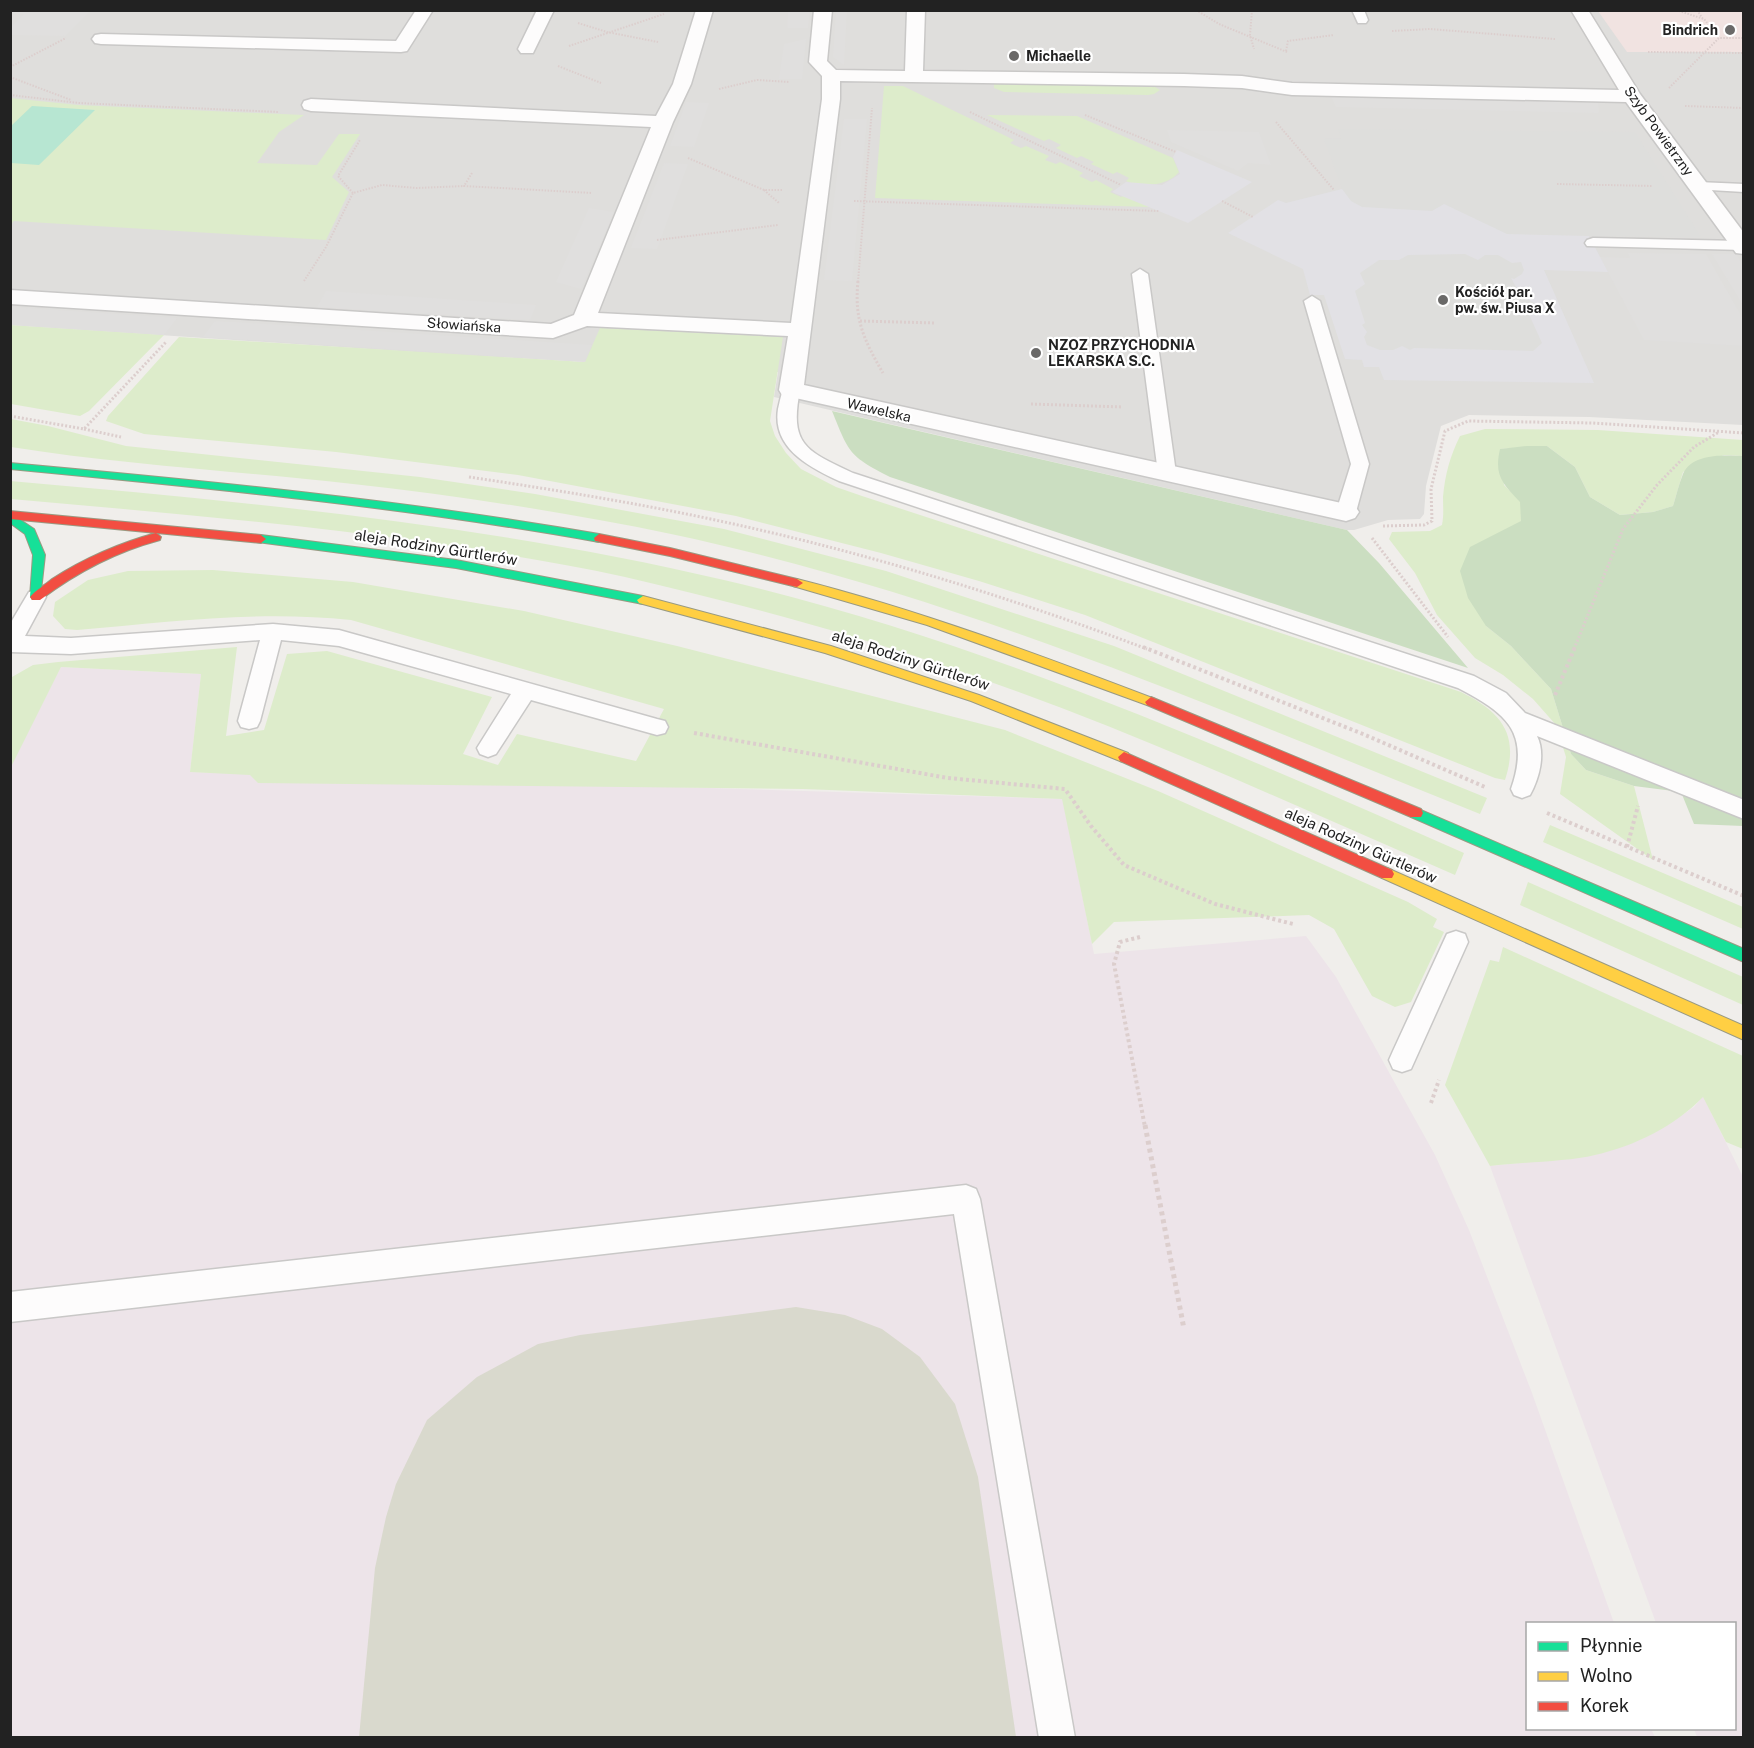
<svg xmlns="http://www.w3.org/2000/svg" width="1754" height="1748" font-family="'Public Sans',sans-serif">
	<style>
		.residential { fill: #dfdedc }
		.commercial { fill: #f1e3e1 }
		.industrial { fill: #ede4e9 }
		.religious { fill: #dededc }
		.construction { fill: #d9d9cd }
		.grass { fill: #ddeccb }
		.forest { fill: #cbdec1 }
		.pitch { fill: #b7e6d2 }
		.parking { fill: #e0dfde }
		.plaza { fill: #e2e1e5; fill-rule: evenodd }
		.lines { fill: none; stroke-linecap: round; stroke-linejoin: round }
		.lane-casing { stroke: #c9c8c7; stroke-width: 3 }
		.street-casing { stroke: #c9c8c7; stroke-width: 3 }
		.fast-casing { stroke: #999a82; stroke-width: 2 }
		.slow-casing { stroke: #999a82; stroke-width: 2 }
		.jam-casing { stroke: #999a82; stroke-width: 2 }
		.path-far3 { stroke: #dccecd; stroke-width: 2; stroke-dasharray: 1.5 1.5; stroke-linecap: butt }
		.path-far2 { stroke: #dccecd; stroke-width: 3; stroke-dasharray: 2 2; stroke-linecap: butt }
		.path-far1 { stroke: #dccecd; stroke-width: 4; stroke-dasharray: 3 3; stroke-linecap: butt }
		.path { stroke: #dccecd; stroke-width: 5; stroke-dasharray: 4 4; stroke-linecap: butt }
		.lane { fill: #fdfcfc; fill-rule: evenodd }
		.street { fill: #fdfcfc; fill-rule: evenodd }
		.fast { fill: #16e098; fill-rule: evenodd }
		.slow { fill: #ffcf43; fill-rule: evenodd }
		.jam { fill: #f24e42; fill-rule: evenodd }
		.poi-dot { fill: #6a6968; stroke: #fff; stroke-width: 2 }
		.labels { text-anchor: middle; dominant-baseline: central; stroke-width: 4.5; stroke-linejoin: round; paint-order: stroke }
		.far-poi-label { font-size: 14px; font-weight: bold; fill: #222; stroke: #fff; text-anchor: start }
		.far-street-label { font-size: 14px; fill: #222; stroke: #fff }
		.street-label { font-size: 15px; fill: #222; stroke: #fff }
	</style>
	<rect width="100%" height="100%" fill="#f0eeeb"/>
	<path class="residential" d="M10,11H1743V425L1589,417L1469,415L1441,426L1426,486L1424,514L1420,519L1388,520L1354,530H1347L774,397L778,372L459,355L11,325Z"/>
	<path class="commercial" d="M1598,11H1743V52H1627Z"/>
	<path class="industrial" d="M61,667L201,674L190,772L1063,799L1094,954L1306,936L1336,977L1435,1155L1469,1230L1532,1393L1614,1623L1528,1624V1728L1651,1729L1655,1737L11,1738L10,767Z
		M1703,1096L1743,1177V1737H1697L1694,1729L1734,1728V1624L1656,1623L1490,1166L1594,1155L1639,1140L1667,1125L1694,1107Z"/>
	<path class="religious" d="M1338,129L1635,132L1701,237L1590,236L1608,272L1544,269L1594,383L1384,380L1379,367H1364L1362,360L1345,359L1324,295H1310L1303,269L1228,233L1278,200L1286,203L1342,189L1324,139L1341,138Z"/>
	<path class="construction" d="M796,1307L845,1315L882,1329L920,1357L955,1404L978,1477L1016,1737H359L375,1568L386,1517L396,1484L427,1420L477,1377L538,1344L580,1335Z"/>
	<path class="grass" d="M997,83L1152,85L1160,90L1154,94L1148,95L1004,92L994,88V84Z
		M884,86H903L1014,140L1010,143L1021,148L1026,146L1049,156L1045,160L1056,164L1060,162L1083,173L1079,176L1092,182L1096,180L1113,189L1110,192L1121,197L1126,194L1149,207L875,198Z
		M10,98L78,105L304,115L279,132L257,163L317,165L339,134H360L332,177L349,192L326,240L14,221L11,224Z
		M987,115L1077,116L1173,158L1179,172C1168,186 1141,188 1126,181L1129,178L1117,172L1113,174L1091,164L1094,162L1081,156L1077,158L1056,148L1061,145L1049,139L1044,141Z
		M10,325L164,335L89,411L80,416L11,404Z
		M600,328L783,337L770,421L775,436L786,453L801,469L836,487L862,496L1461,692C1501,712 1520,734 1505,780L1495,778L1085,615L979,581L881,553L736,516L518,475L336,452L144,434L106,421L108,416L179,337L585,362Z
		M11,419L48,426L126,446L420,477L535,494L724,529L817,553L886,571L1114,646L1487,798L1480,814C1213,707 955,594 671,534C566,512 459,496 353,484C239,471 124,465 11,447Z
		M1485,429L1598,430L1743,440V456L1724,455L1683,472L1673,506L1653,512L1620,515L1590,497L1575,467L1547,446L1500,449L1504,485L1521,502V521L1486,626L1511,646L1551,689L1571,754L1586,770L1634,786L1653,860L1560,794L1566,757L1556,725L1533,699L1503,675L1475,658L1437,615L1415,573L1389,539L1392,532L1430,531L1442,525C1444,515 1443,507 1443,497C1445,475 1450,456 1460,436Z
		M10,481C250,502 490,525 724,580C981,640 1224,748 1464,853L1455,875C1291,804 1128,728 959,671C850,633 737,603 625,577C558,562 491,552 424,542C287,523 148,511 11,499Z
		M213,570L353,582L524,611L677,646L1005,730L1158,791L1408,902L1437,919L1433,927L1444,932L1411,1002L1395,1007L1372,996L1334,929L1309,915L1114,922L1092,944L1062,799L803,789L258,783L250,775L190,772L201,674L61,667L11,767L12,677L33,665L58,662L237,647L226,736L264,730L287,654L327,651L492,697L463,754L498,765L517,734L636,761L664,709L351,620C257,610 170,622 77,630L65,629L53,616L55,602L88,580L128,571Z
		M1550,825L1743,907V929L1543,842Z
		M1528,882L1743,977V1005L1520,905Z
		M1503,947L1743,1056V1149L1726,1142L1703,1097C1675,1126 1635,1146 1595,1155C1566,1162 1522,1162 1490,1166L1445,1085L1490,960L1499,962Z"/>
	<path class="forest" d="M832,411L1347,530L1379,563L1468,668L890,477C849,456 849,453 832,411Z
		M1527,446H1547L1575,467L1590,497L1620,515L1653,512L1673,506C1676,496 1679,484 1683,474C1692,453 1724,455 1743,456V826L1694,824L1681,792L1634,786L1586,770L1571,754L1551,689L1511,646L1486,626L1468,598L1460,571L1470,547L1521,521L1520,502C1502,483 1494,475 1500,449Z"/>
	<path class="pitch" d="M32,106L95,110L39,165L11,163V126Z"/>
	<path class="parking" d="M11,10H90V11L65,36L11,35V27L24,14L11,13Z
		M788,11H810L808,28H787Z
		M836,11H847L844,65L833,57Z
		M806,39L802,79H779L784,44Z
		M1331,96L1598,102L1599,113L1336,107Z
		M686,102L709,103L694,147L670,146Z
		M844,119H867L852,281L824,280Z
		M1167,130L1259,132L1271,165L1248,163L1238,171L1171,142Z
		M664,163L688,164L657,249L631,248Z
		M589,208L614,212L581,289L556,282Z
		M1628,253L1706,254L1743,319V346L1644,340L1600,257L1630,258Z
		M1712,254H1736L1743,266V305Z
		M326,291L536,305L530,320L317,307Z
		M11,307L177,318L164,335L11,325Z
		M215,321L233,322L592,345L585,362L203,337Z"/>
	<path class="plaza" d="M1177,150L1252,182L1188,223L1112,192L1126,182L1162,185L1180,174L1173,157Z
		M1342,189L1351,201L1362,207L1432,211L1444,204L1507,234L1589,236L1608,272L1544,270L1594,383L1384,380L1379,367H1364L1362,360L1345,359L1324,295H1310L1303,269L1228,233L1278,200L1286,203ZM1465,254L1478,260L1485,255H1498L1512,263L1521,262L1524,270L1522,274L1514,279L1511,278L1521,296L1535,303L1527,310L1542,343L1533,351L1414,348L1410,350L1402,346L1393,350H1380L1367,345L1364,337L1367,332L1362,325L1365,323L1355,291L1365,284L1360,273L1379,260H1399L1408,255Z"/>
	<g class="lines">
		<g class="lane-casing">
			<path id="lane" d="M1352,10H1364L1368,20L1366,23H1358Z
				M1698,182L1744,184V192L1693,189L1691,186Z
				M1593,238L1742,241L1744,250L1587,246L1585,243L1587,240Z
				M1140,269L1148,274L1176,473L1174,477H1160L1158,473L1132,274Z
				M1312,296L1320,301L1369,464L1356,512L1353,517L1346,518L1339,517L1336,512L1351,464L1304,301Z
				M791,385L797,386L800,390C789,445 806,451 853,473L1474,676L1506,693L1525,713L1744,800V819L1537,736C1546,754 1539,779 1530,795L1522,798L1514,795L1511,789C1531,732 1506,713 1458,688L839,481C809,467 772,448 778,409C780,401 781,393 785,386Z
				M36,590L43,592L46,597L25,636L71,638L273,624L339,630L657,719L665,721L668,727L665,733L657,735L531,700L496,754L488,757L480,754L477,748L511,694L339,646L281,640L260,721L257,727L249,729L241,727L238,721L260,640L71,654L10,652V624L29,592Z
				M1456,931L1465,934L1468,942L1411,1069L1402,1072L1393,1069L1389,1060L1393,1051L1447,934Z
				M966,1185L976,1189L980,1199L1075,1738H1039L954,1214L10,1322V1292Z"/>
		</g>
		<g class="street-casing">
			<path id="street" d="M416,10H433L407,51L401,52L101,44L95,43L92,39L95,35L101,34L396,41Z
				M537,10H554L533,53H521L518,49Z
				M696,10H713L691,84L673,122L598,313L791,323L822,99V76L809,62L814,10H832L827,61L836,70L905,71L907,10H925L923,71L1184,74L1242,76L1292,83L1619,90L1571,10H1588L1640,94L1744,233V254L1736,253L1626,102L1292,95L1242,88L1184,86L840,81V99L804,385L1355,506L1359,512L1355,518L1346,521L782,395L779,390L788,336L587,326L553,338L10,304V290L551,324L574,315L651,127L311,111L304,109L302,105L304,101L311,99L656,116L673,84Z"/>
		</g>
		<g class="fast-casing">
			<path id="fast" d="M10,463C208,481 404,500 599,534L604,538L599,542C404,507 208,488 10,469Z
				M10,513L34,529L45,555L40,600H32L30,597L33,555L25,534L10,523Z
				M261,535L456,560L643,596L649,600L643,604L456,568L257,542L256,539Z
				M1416,808L1744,949V962L1411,817L1409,813L1411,809Z"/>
		</g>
		<g class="slow-casing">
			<path id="slow" d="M797,579C919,610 1037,654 1155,699L1157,702L1155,705H1147L927,625L793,586L791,583Z
				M643,596L831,646L979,695L1128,753L1130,757L1124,762L1120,761L971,701L825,653L639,603L637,600Z
				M1387,868L1744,1026V1040L1382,878L1380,874L1382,870Z"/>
		</g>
		<g class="jam-casing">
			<path id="jam" d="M10,511L261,535L266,539L261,543L10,519Z
				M156,533L161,537L160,540C115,552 77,572 40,600H32L30,597C36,590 45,585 52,579C85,558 119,543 156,533Z
				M599,534L670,548L797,579L803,583L797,587L670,556L595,541L594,538Z
				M1151,697L1421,809L1423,813L1421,817H1411L1147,705L1145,702Z
				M1124,752L1392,870L1394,874L1392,878H1382L1120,761L1118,757Z"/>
		</g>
		<path class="path-far3" d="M1196,10L1219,24L1287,52
			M1252,10L1250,35L1254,49
			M1676,10L1704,19L1719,38
			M1697,10L1703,19
			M578,23L607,32L658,42
			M1392,31L1430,29L1555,39
			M569,46L664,14
			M1286,51L1288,41L1334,35
			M1648,52L1744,53
			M558,66L601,83
			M10,67L66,38
			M10,77L71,100
			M1669,88L1719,38H1744
			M719,89L757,80L789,82
			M10,95L79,103L279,112
			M1685,106L1744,108
			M970,112L1121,185
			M1085,115L1176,152
			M1276,122L1334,190
			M688,158L764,190H782
			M472,173L464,186L592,193
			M1557,184L1653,186
			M764,190L779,203
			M353,193L338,176L360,140
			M854,201L1159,211
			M1222,201L1253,217
			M657,240L778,225
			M304,281L326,247L353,193L382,185L416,188L464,186
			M858,282L872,108"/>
		<path class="path-far2" d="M858,281C854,320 864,340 883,373
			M860,321L936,323
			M1031,404L1123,407
			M10,416L84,429L166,342
			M84,429L121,437
			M469,477C556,490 643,504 729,523C871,554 1012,598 1147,649
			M1383,526L1424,525L1432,521L1431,489L1445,431L1468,421L1593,423L1744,433
			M1372,538L1448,637
			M1574,649L1623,529L1657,485L1694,447L1719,432"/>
		<path class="path-far1" d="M1143,647L1363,734L1485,787
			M1555,695L1575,647
			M694,733L948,778L1065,789L1091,826L1124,865L1215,904L1293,924
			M1547,813L1744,896
			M1627,847L1638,806
			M1140,937L1120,942L1114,964L1145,1127
			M1431,1103L1439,1080"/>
		<path class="path" d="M1145,1125L1184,1329"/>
		<use href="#lane" class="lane"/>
		<use href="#street" class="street"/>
		<use href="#fast" class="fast"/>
		<use href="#slow" class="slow"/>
		<use href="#jam" class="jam"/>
	</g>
	<g class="poi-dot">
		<circle cx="1730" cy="30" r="6"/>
		<circle cx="1014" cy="56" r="6"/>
		<circle cx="1443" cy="300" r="6"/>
		<circle cx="1036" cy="353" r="6"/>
	</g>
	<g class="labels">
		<g class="far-poi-label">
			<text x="1718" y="30" text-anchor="end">Bindrich</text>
			<text x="1026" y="56">Michaelle</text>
			<text x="1455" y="292">Kościół par.<tspan x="1455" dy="16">pw. św. Piusa X</tspan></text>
			<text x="1048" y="345">NZOZ PRZYCHODNIA<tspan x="1048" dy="16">LEKARSKA S.C.</tspan></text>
		</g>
		<g class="far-street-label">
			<text transform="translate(1659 131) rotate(54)">Szyb Powietrzny</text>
			<text transform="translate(464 325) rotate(4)">Słowiańska</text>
			<text transform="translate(879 410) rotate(13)">Wawelska</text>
		</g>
		<g class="street-label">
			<text transform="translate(436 547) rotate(9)">aleja Rodziny Gürtlerów</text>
			<text transform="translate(911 660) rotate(18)">aleja Rodziny Gürtlerów</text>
			<text transform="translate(1361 845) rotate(24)">aleja Rodziny Gürtlerów</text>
		</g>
	</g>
	<rect width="1754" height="1748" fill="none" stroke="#222222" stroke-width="24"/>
	<rect x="1526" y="1622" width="210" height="108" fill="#ffffff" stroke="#a7a7a7" stroke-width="1.5"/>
	<rect x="1538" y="1642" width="30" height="9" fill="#16e098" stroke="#a7a7a7" stroke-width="1.5"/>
	<text x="1580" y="1652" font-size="18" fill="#222222">Płynnie</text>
	<rect x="1538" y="1672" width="30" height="9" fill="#ffcf43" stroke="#a7a7a7" stroke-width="1.5"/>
	<text x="1580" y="1682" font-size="18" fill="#222222">Wolno</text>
	<rect x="1538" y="1702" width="30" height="9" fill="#f24e42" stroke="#a7a7a7" stroke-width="1.5"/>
	<text x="1580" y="1712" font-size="18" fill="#222222">Korek</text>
</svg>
